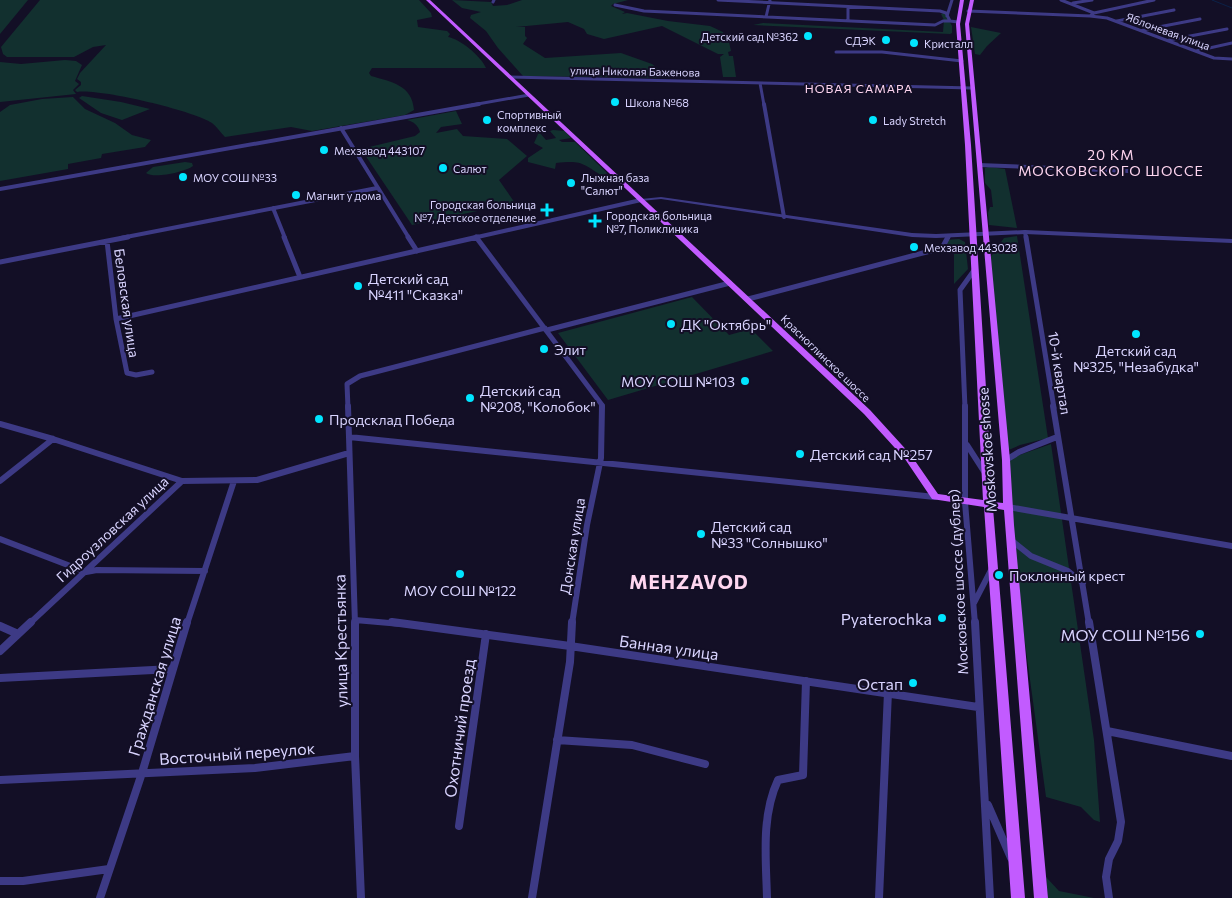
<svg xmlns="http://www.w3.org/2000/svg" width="1232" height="898" font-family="Commissioner,sans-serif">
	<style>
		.green { fill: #12302f }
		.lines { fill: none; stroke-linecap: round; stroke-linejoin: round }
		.stream { stroke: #0c2248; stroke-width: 1 }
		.minor-far4 { stroke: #3d3a85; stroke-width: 3 }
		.minor-far3 { stroke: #3d3a85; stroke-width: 4 }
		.minor-far2 { stroke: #3d3a85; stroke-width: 5 }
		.minor-far1 { stroke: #3d3a85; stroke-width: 6 }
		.minor { stroke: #3d3a85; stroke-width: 8 }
		.tertiary { fill: #3d3a85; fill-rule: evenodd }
		.primary { fill: #c25bff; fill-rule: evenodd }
		.poi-dot { fill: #00e5ff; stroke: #130f26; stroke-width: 2 }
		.labels { text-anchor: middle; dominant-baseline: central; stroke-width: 4; stroke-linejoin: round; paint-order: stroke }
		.far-street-label { font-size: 11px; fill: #d9d4ff; stroke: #130f26 }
		.far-poi-label { font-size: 11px; fill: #d9d4ff; stroke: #130f26; text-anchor: start }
		.far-neighbourhood-label { font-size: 12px; letter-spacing: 1px; fill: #ffd6f0; stroke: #130f26 }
		.far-quarter-label { font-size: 14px; letter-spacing: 1px; fill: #ffd6f0; stroke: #130f26 }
		.poi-label { font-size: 14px; fill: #d9d4ff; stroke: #130f26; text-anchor: start }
		.street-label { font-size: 14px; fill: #d9d4ff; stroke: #130f26 }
		.near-poi-label { font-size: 16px; fill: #d9d4ff; stroke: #130f26; text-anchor: end }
		.near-street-label { font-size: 16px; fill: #d9d4ff; stroke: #130f26 }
		.district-label { font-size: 19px; font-weight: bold; letter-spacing: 1px; fill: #ffd6f0; stroke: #130f26 }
	</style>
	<rect width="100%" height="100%" fill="#130f26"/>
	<path class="green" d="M0,0H28L0,34Z
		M40,0H419L431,13L432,17L417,20L418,27L447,31L450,34L448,37C460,39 481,56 486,68H372L369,73L371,76C392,82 412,85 414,110L405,115L312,131L291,127L225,137C221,133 217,127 212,123C195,111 98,88 77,92L75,90L81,85V82L77,79L80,73L106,45L93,47L74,57H7L3,54L1,47Z
		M452,0L491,2L493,6L507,5L522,0H628L613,4L611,6L625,12L622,14L627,13L668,21L710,26L723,32L727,42H729L731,51L728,52L729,56H733L736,77H723L720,57L724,54H718L662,26L604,39L587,34L584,29L568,22L516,27H525V36L527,38L523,44L545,58L621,53L652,64L670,78L523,76L498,48L486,31L470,18L471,15L481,12L462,8Z
		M945,13L952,26V33L950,34L753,25L763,23L943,32L944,20L941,14Z
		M971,27L1001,33L987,46L980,55L975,54Z
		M65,60L76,61L82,65L75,81L79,84L73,90L76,94L0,102V62L21,64Z
		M82,96L121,102L150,109L122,120L101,113L79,98Z
		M73,97L85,109L115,123L132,135L151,140L145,147L102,154L101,158L68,164V169L0,181V112L10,105L42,99Z
		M456,111L462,124L441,127L436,133L457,129L463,136L507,139L527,156L499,180L515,203L412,225L361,149L415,136L420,132C418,125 414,122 407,120Z
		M553,130L565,131L571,138L559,140L562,142H575L607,173L604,177C582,163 582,160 556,163L555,169L528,162V158L543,148L534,143L539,132L546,140L556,138L550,131Z
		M185,162L192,163L193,166C185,172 154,179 146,173L153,167Z
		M989,167L1005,169L1017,228L989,225L988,213L990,207H993L991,190L985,183V168Z
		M1017,236L1048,438L1020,445L1004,452L987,262L1004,238Z
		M959,239L965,242L968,269L954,284V245L944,244L946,240Z
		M692,297L729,335L751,329L773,351L608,400L558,333Z
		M1051,444L1094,740L1100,822L1094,820L1081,807L1046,797L1011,540L1006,465L1014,457Z
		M1046,877L1059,891L1094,898H1048Z"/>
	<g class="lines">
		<path class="stream" d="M1212,0L1232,8"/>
		<path class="minor-far4" d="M718,0L940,11L946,13L950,21L958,22
			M1061,0L1094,13L1090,16L1107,18L1214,58L1232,59
			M493,2L494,0
			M1073,3L1092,0
			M615,5L644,11L935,25L943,21H950
			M848,7V21
			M968,11L1090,16
			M1094,13L1154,0
			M947,16L952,0
			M766,17L770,0
			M1117,21L1174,10
			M1143,30L1200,19
			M1169,40L1227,29
			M1196,51L1232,43
			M836,52H882L962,61
			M510,77L972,88
			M760,83L764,105
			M472,105L529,95"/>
		<path class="minor-far3" d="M764,104L784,217
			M341,128L409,238
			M979,165L1128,171
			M0,189L479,104
			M273,208L285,238
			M1025,232L1026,238
			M121,238L377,188
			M473,238L641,200
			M947,238L948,236"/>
		<path class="minor-far2" d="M284,237L300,277
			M408,237L417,251
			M476,237L602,405V408
			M1026,237L1054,408
			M107,241L116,319L127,373L136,375L152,372
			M0,262L128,237
			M748,299L942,248L948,237
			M116,319L478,237
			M547,330L730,283
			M348,408L347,384L360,376L545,328
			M965,408L960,290L975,269"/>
		<path class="minor-far1" d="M348,406L355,624
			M965,406V502L975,624
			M1053,406L1089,624
			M0,424L53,439L182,481
			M349,437L935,497
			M967,445L985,473
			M1006,460L1019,452L1057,437
			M0,481L53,439
			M1008,507L1232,546
			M0,539L86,572L97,570L205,571
			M1011,540L1031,556L1068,571L1083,583
			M974,603L991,570
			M355,620L401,624
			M29,624L182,481L257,480L349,453
			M187,624L234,481
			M572,624L587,525L601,458L602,406"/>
		<path class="minor" d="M355,622V756L361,898
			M392,622L570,646L978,707
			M975,622L990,898
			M1089,622L1121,822L1118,841L1109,859L1106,877L1109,898
			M0,626L18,634
			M0,651L31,622
			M0,678L172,669
			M1107,731L1232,756
			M557,740L632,745L705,764
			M0,780L255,768L355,756
			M988,805L1011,858
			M459,826L486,634
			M0,881H23L109,869
			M100,898L142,773L187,622
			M532,898L570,662L572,622
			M767,898C766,859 761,816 778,780L803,775L806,681
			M879,898L888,692"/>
		<path class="tertiary" d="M661,197L912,233L936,234L1025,230L1232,239V243L1025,234L936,238L912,237L661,199L641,201L639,200L641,199Z"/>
		<path class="primary" d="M426,0H430L870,410L911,455L938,494L983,500L965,145L956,24L960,0H964L960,24L971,145L993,502L1003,503L1002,460L965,24L970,0H974L969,24L1010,460L1014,525L1048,898H1034L1004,510L993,508L1025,898H1011L984,507L932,499L905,459L864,414Z"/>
	</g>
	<g class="poi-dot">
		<circle cx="808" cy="36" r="5"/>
		<circle cx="886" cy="40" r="5"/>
		<circle cx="914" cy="43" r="5"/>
		<circle cx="615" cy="102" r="5"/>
		<circle cx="487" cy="120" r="5"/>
		<circle cx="873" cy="120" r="5"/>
		<circle cx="324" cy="150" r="5"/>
		<circle cx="443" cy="168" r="5"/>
		<circle cx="183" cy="177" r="5"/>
		<circle cx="571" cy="183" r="5"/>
		<circle cx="296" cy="195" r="5"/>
		<path d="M544.5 202.5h5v5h5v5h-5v5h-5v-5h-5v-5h5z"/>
		<path d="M592.5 213.5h5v5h5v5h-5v5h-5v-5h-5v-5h5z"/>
		<circle cx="914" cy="247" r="5"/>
		<circle cx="358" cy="286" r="5"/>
		<circle cx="671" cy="324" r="5"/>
		<circle cx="1136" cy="334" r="5"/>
		<circle cx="544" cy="349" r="5"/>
		<circle cx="745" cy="381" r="5"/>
		<circle cx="470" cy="398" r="5"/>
		<circle cx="319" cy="419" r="5"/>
		<circle cx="800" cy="454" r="5"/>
		<circle cx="701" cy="534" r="5"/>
		<circle cx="460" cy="574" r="5"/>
		<circle cx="999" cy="575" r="5"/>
		<circle cx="942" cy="618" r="5"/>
		<circle cx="1200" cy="634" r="5"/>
		<circle cx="913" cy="683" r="5"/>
	</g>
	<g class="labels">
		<g class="far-street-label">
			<text transform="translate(1168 31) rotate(20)">Яблоневая улица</text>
			<text transform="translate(635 71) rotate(1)">улица Николая Баженова</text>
			<text transform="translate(826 358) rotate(44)">Красноглинское шоссе</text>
		</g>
		<g class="far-poi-label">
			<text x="798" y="36" text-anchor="end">Детский сад №362</text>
			<text x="876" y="40" text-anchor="end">СДЭК</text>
			<text x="924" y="43">Кристалл</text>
			<text x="625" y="102">Школа №68</text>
			<text x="497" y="114">Спортивный<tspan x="497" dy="13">комплекс</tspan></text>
			<text x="883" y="120">Lady Stretch</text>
			<text x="334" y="150">Мехзавод 443107</text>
			<text x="453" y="168">Салют</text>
			<text x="193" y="177">МОУ СОШ №33</text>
			<text x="581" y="177">Лыжная база<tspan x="581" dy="13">"Салют"</tspan></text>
			<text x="306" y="195">Магнит у дома</text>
			<text x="536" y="204" text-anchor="end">Городская больница<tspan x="536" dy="13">№7, Детское отделение</tspan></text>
			<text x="606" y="215">Городская больница<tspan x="606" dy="13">№7, Поликлиника</tspan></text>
			<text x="924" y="247">Мехзавод 443028</text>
		</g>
		<g class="far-neighbourhood-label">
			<text x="859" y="88">НОВАЯ САМАРА</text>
		</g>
		<g class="far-quarter-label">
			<text x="1111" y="154">20 КМ<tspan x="1111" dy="16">МОСКОВСКОГО ШОССЕ</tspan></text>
		</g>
		<g class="poi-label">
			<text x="368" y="278">Детский сад<tspan x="368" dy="16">№411 "Сказка"</tspan></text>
			<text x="681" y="324">ДК "Октябрь"</text>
			<text x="554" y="349">Элит</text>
			<text x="1136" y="350" text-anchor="middle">Детский сад<tspan x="1136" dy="16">№325, "Незабудка"</tspan></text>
			<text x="735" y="381" text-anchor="end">МОУ СОШ №103</text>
			<text x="480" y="390">Детский сад<tspan x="480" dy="16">№208, "Колобок"</tspan></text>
			<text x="329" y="419">Продсклад Победа</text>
			<text x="810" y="454">Детский сад №257</text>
			<text x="711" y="526">Детский сад<tspan x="711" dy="16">№33 "Солнышко"</tspan></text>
			<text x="1009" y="575">Поклонный крест</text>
			<text x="460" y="590" text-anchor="middle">МОУ СОШ №122</text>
		</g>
		<g class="street-label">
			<text transform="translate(127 303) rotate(82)">Беловская улица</text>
			<text transform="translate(1060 373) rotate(81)">10-й квартал</text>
			<text transform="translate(987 450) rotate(-94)">Moskovskoe shosse</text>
			<text transform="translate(112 529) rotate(-43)">Гидроузловская улица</text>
			<text transform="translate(572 546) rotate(-81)">Донская улица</text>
			<text transform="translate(958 582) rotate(-93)">Московское шоссе (дублер)</text>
		</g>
		<g class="near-poi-label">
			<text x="932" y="618">Pyaterochka</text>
			<text x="1190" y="634">МОУ СОШ №156</text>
			<text x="903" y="683">Остап</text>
		</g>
		<g class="near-street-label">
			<text transform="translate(340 641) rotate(-91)">улица Крестьянка</text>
			<text transform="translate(669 647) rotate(8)">Банная улица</text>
			<text transform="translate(154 686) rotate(-73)">Гражданская улица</text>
			<text transform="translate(459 728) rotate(-82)">Охотничий проезд</text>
			<text transform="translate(237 753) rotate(-4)">Восточный переулок</text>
		</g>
		<g class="district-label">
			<text x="689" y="581">MEHZAVOD</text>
		</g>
	</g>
</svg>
